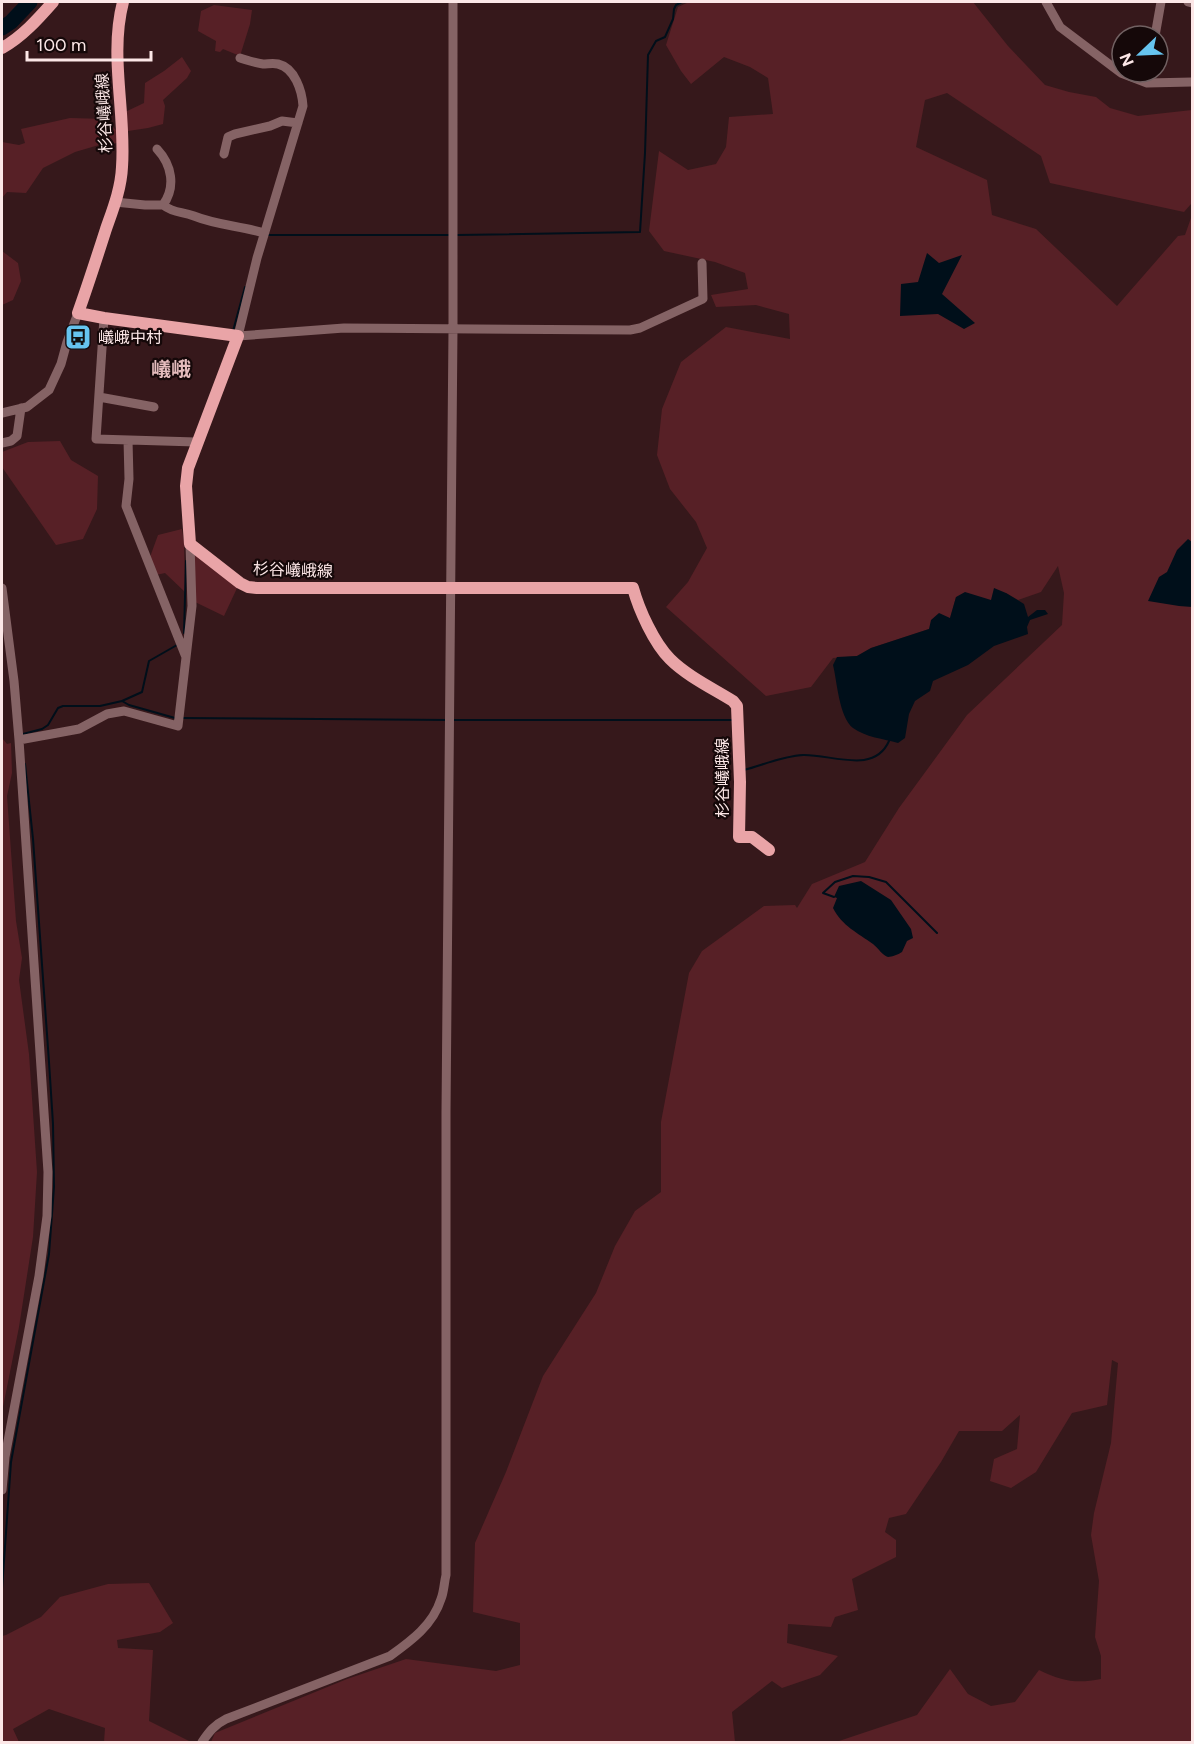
<svg xmlns="http://www.w3.org/2000/svg" width="1194" height="1744" font-family="Figtree,'Noto Sans JP',sans-serif">
	<style>
		.green { fill: #572026 }
		.water { fill: #000f1a }
		.lines { fill: none; stroke-linecap: round; stroke-linejoin: round }
		.stream { stroke: #000f1a; stroke-width: 2 }
		.river { stroke: #000f1a; stroke-width: 15 }
		.minor { stroke: #856365; stroke-width: 9 }
		.major { stroke: #e9a4a7; stroke-width: 12 }
		.labels { text-anchor: middle; dominant-baseline: central; stroke-width: 4.5; stroke-linejoin: round; paint-order: stroke }
		.street-label { font-size: 16px; fill: #fce7e7; stroke: #150809 }
		.poi-label { font-size: 16px; fill: #fce7e7; stroke: #150809; text-anchor: start }
		.quarter-label { font-size: 20px; font-weight: bold; fill: #e4bcbd; stroke: #150809 }
	</style>
	<rect width="100%" height="100%" fill="#36181b"/>
	<path class="green" d="M689,2H973L1008,46L1045,85L1069,92L1096,97L1110,108L1138,116L1192,110V213L1191,204L1184,212L1050,183L1041,156L947,93L925,100L916,147L987,180L992,215L1036,229L1117,306L1178,236L1185,235L1192,215V1742H893L887,1741L882,1742H836L917,1715L950,1669L968,1694L991,1706L1015,1702L1039,1670C1062,1681 1076,1684 1101,1679V1656L1095,1637L1099,1581L1091,1535L1094,1513L1111,1443L1118,1363L1112,1360L1107,1405L1072,1413L1036,1472L1011,1488L990,1481L994,1459L1017,1449L1020,1415L1002,1431H959L941,1462L906,1514L889,1518L885,1532L896,1540V1557L852,1579L858,1610L835,1617L831,1627L788,1624L787,1643L838,1656L820,1675L782,1688L772,1681L732,1712L735,1742H211L215,1733L347,1679L406,1659L496,1671L520,1665V1623L473,1612L475,1543L506,1472L543,1376L596,1293L615,1246L635,1211L661,1192V1122L689,973L702,951L764,906L795,905L797,908L812,884L865,862L899,808L967,715L1062,625L1064,593L1058,566L1041,592L1018,600L1006,593L992,601L956,597L950,618L929,629L871,648L857,656L833,658L811,687L766,696L666,607L688,582L707,548L696,522L670,489L657,455L662,409L681,362L726,327L790,339L789,314L756,305L716,307L711,295L748,289L745,273L715,262L664,251L649,231L659,151L688,170L716,164L726,147L729,117L773,114L768,78L750,67L724,57L691,84L681,71L666,45L678,7Z
		M214,5L252,10L250,24L240,56L223,49L220,52L215,51L216,41L198,31L201,11Z
		M182,57L191,71L187,78L163,100L165,106L163,124L148,128L128,131L125,112L144,103L145,83L164,71Z
		M70,118L105,119L120,134L119,142L111,145H99L75,152L43,168L26,193L7,192L2,198V142L19,145L25,143L21,129Z
		M2,251L18,263L21,281L13,300L2,305Z
		M60,441L71,460L98,476L97,509L83,539L56,545L2,467V452L28,442Z
		M182,529L184,542L185,592L165,573L156,575L150,557L158,535Z
		M195,553L238,586L224,616L195,602Z
		M2,738L7,744L11,743L12,773L7,796L16,921L22,958L19,980L29,1054L37,1172L33,1237L19,1327L2,1412Z
		M149,1583L173,1623L160,1632L117,1640L118,1648L153,1650L149,1721L191,1742H104L105,1728L49,1709L13,1729L19,1742H2V1636L6,1635L41,1617L60,1597L108,1584Z"/>
	<path class="water" d="M927,253L939,263L962,255L942,294L975,323L964,329L938,314L900,316L901,284L918,282Z
		M1188,539L1192,542V607L1179,606L1148,601L1159,577L1167,572L1177,550Z
		M994,588L1006,593L1024,604L1028,617L1037,610H1045L1048,614L1030,620L1027,627L1028,634L994,646L968,665L933,681L930,691L915,701L909,714L905,738L898,743C884,739 865,737 853,728C839,717 837,681 833,665L837,657L857,656L871,648L929,629L931,620L939,613L950,618L956,597L965,592L991,600Z
		M861,881L891,900L911,929L913,938L907,941L902,952C899,954 892,957 888,957C883,956 878,948 873,944C858,933 842,926 833,908L837,898L834,897L839,886Z"/>
	<g class="lines">
		<path class="stream" d="M268,235H451
			M457,235L640,232L645,153L648,55L656,41L665,37L673,19L674,9L676,5L682,2
			M233,331L245,287
			M184,633L186,561
			M122,701L142,692L149,661L177,645
			M180,718L448,720
			M453,720H733
			M23,734L42,729L48,725L58,708L63,706H100L122,701L129,705L175,718
			M744,770C763,765 783,756 803,755C831,754 874,775 889,741
			M834,897L823,893L835,882L853,876L869,877L886,882L937,933
			M2,1589L11,1462L49,1254L54,1187L53,1124L49,1062L33,839L25,764"/>
		<path class="river" d="M2,28L11,22L30,2"/>
		<path class="minor" d="M1046,2L1060,27L1121,73L1147,83L1192,82
			M1188,2L1192,3
			M1155,36L1161,2
			M240,58C247,60 255,63 263,64C268,64 273,63 278,64C295,68 302,91 303,106L257,258L238,336L344,328L630,330L640,328L703,299L702,263
			M157,149C172,165 176,187 163,205
			M224,154L228,137L235,134L270,126L282,121L298,123
			M115,202L145,205H163C175,214 181,211 194,216C216,225 241,226 264,233
			M104,318L96,439L196,442
			M99,397L154,407
			M2,413L27,407L49,390L61,364L67,342L78,313
			M128,440L129,479L126,506L186,657
			M2,443L11,441L17,436L21,408
			M2,588L14,681L19,740L48,1172L47,1216L39,1276L5,1457L2,1490
			M19,740L79,729L107,714L124,711L178,726L192,606L190,544
			M202,1742C209,1732 214,1725 226,1719L390,1656C411,1641 433,1625 441,1599C444,1592 444,1583 446,1575V1112L453,329V2"/>
		<path class="major" d="M123,2C109,56 126,112 122,167C121,189 113,209 106,229C97,257 88,285 78,313L104,318L238,336L188,468L186,486L190,544L240,583L248,587L257,588H633C639,610 654,643 670,659C687,676 712,688 733,701L737,706L740,782L739,837H752L769,850
			M2,48C22,37 38,19 53,2"/>
	</g>
	<defs>
		<g id="bus-square" transform="scale(1.35)"><rect x="-9" y="-9" width="18" height="18" rx="4" fill="#66c4ef" stroke="#150809"/><path d="M-5-6H5V4H4V6H2V4H-2V6H-4V4H-5ZM-3.5-4V0h7V-4ZM-3.5 1.2v1.5H-2V1.2ZM2 1.2v1.5H3.5V1.2Z" fill="#111"/></g>
	</defs>
	<g fill-rule="evenodd">
		<use href="#bus-square" x="78" y="337"/>
	</g>
	<g class="labels">
		<g class="street-label">
			<text transform="translate(104 113) rotate(-93)">杉谷嶬峨線</text>
			<text transform="translate(293 570) rotate(2)">杉谷嶬峨線</text>
			<text transform="translate(722 778) rotate(-90)">杉谷嶬峨線</text>
		</g>
		<g class="poi-label">
			<text x="98" y="337">嶬峨中村</text>
		</g>
		<g class="quarter-label">
			<text x="171" y="369">嶬峨</text>
		</g>
	</g>
	<rect width="1194" height="1744" fill="none" stroke="#fce7e7" stroke-width="6"/>
	<g transform="translate(1140 54) rotate(247)"><circle r="28" fill="#150809" stroke="#716162" stroke-width="1.5"/>
	<path d="M0-4.5L10 22L0 15L-10 22Z" fill="#66c4ef"/>
	<text y="-9" font-size="16" font-weight="bold" text-anchor="middle" fill="#fce7e7">N</text>
	</g>
	<path d="M27 51v9h124v-9" fill="none" stroke="#fce7e7" stroke-width="3"/>
	<text x="36" y="51" font-size="18" fill="#fce7e7" stroke="#150809" stroke-width="4.5" paint-order="stroke">100 m</text>
</svg>
